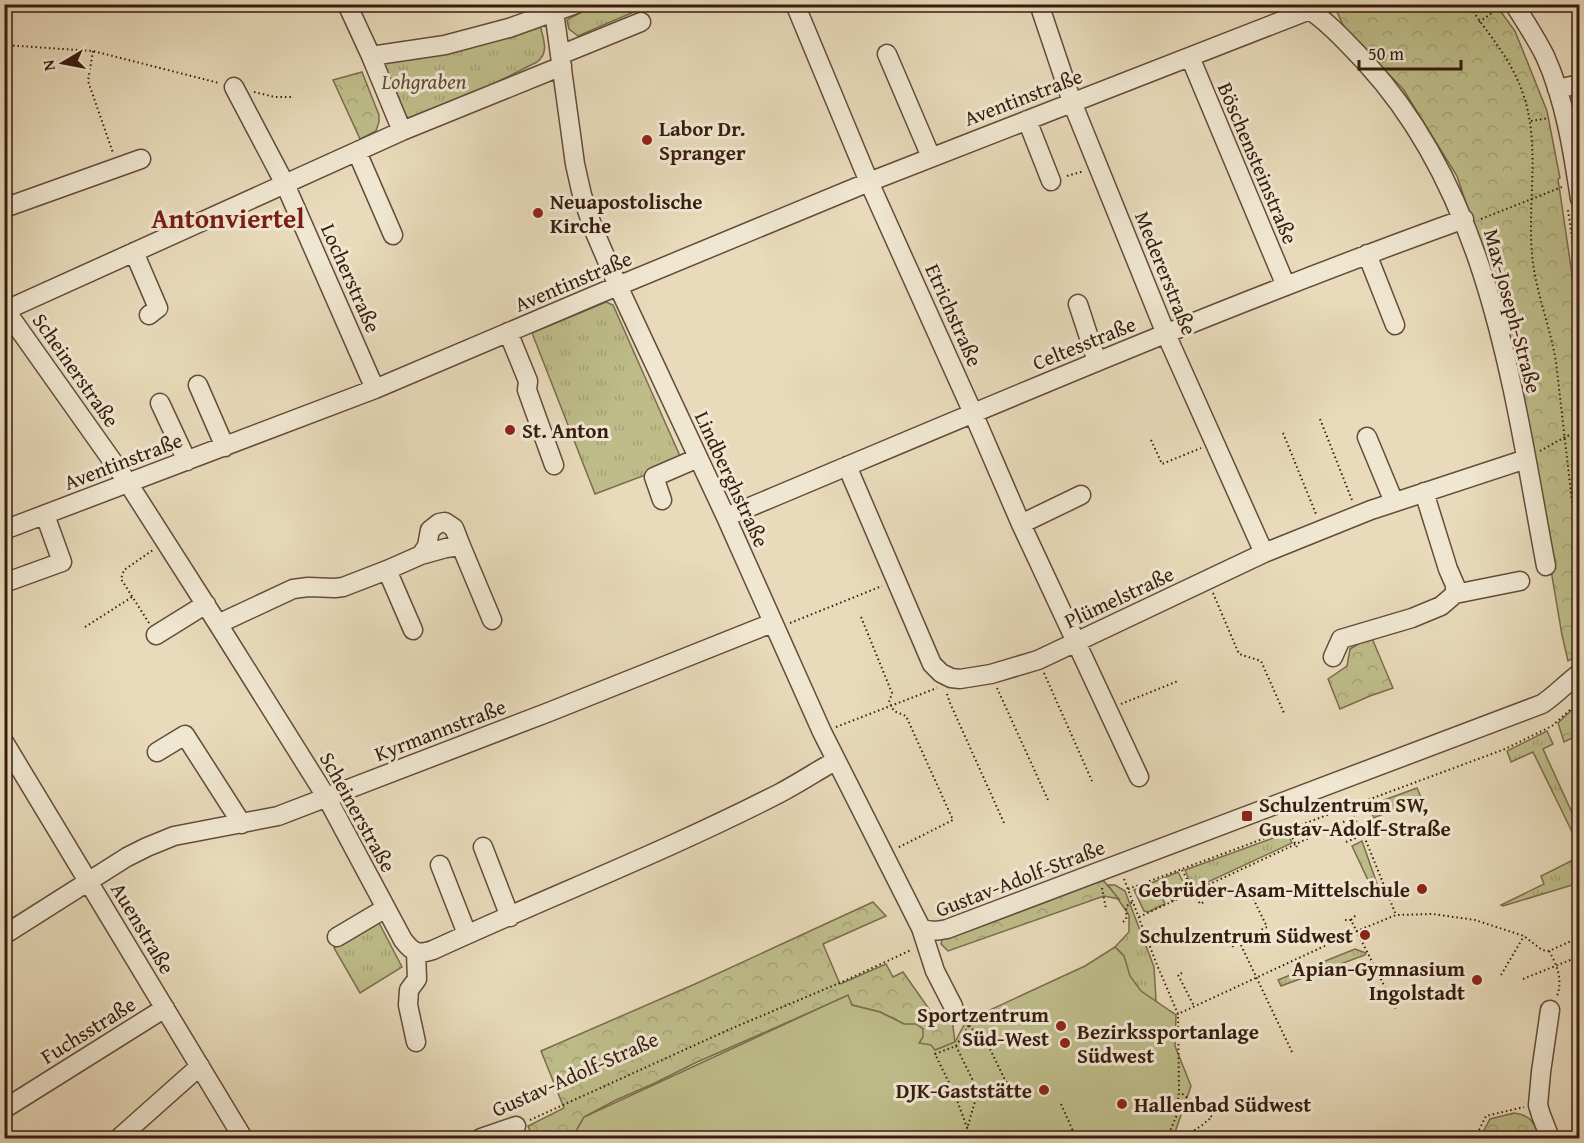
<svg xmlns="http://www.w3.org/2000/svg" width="1584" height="1143" font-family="'Gentium Book Plus',serif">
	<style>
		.grass { fill: url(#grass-tufts); stroke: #7a6c4c; stroke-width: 1.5 }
		.forest { fill: url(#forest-crowns); stroke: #7a6c4c; stroke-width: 1.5 }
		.pitch { fill: #bebd8a; stroke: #7a6c4c; stroke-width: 1.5 }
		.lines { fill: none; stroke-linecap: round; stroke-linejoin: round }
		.minor-casing { stroke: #634c3a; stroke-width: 21 }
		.path { stroke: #371c0f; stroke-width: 2; stroke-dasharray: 1.5 3; stroke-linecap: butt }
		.minor { stroke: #f0e7d2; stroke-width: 18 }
		.poi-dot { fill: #8f2418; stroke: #f0e7d2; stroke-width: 2 }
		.labels { text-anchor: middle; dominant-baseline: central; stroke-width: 6; stroke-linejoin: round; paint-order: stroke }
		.park-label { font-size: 21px; font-style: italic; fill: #604c34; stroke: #f0e7d2 }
		.street-label { font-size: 21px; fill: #371c0f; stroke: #f0e7d2 }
		.poi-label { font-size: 21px; font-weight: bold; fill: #371c0f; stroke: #f0e7d2; text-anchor: start }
		.district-label { font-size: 27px; font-weight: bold; fill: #7a1f14; stroke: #f0e7d2 }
	</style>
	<defs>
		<pattern id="grass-tufts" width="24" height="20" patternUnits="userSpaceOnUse" patternTransform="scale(1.5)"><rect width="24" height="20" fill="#bebd8a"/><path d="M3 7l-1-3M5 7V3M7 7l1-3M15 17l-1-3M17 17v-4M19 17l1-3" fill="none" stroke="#a4a276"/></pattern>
		<pattern id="forest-crowns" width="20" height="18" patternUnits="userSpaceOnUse" patternTransform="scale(1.5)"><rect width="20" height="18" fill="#bebd8a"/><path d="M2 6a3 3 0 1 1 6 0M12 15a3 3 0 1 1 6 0" fill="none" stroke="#a4a276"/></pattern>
	</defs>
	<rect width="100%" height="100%" fill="#e8daba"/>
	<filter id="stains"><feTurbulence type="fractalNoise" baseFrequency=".00333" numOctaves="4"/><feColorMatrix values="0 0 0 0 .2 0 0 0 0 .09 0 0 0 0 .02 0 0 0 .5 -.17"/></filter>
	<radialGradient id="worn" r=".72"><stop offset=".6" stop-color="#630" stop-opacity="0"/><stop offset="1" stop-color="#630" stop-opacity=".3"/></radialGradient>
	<path class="grass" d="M593,5H650L578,36L569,29L567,20Z
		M540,25C543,39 550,52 537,62L475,93L409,118L407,117L382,64V60Z
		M606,302L613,305L680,456L677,463L595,494L532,333Z
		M1547,731L1553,744L1543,749L1579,828V846L1533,752L1511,762L1507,751Z
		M1417,788L1421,797L1374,818L1368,806Z
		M1287,833L1292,843L1193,889L1185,870Z
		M1362,841L1381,895L1376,897L1352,846Z
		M1579,857V883L1503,906L1501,905L1544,884L1541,876Z
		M1178,872L1189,893L1172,901L1168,894L1162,897L1165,904L1148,912L1144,911L1134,890Z
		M1108,885H1115L1125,891L1154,967L1157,1016L1118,1013L1124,956L1115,947L1129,932V915Z
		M377,919L402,967L360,993L334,948Z
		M1355,949L1366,953L1365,955L1281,986L1278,980Z"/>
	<path class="forest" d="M1349,4L1496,5L1515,31L1547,111L1560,178L1558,179L1580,329V653L1568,661L1562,635L1536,482L1508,329L1457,176L1403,89L1345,29L1336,10Z
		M362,72L379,115V122L376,131L360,139L333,80Z
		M1371,636L1393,688L1370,696L1340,709L1328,679L1347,666L1350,649Z
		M1579,703V744L1576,736L1564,742L1558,723Z
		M1103,880L1119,899L1104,896L948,951L941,944L943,937L963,933Z
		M873,902L886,916L823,944L840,984L886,964L893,977L903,972L934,1016L952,1019L955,1042L934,1051L919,1043L904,1024L880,1012L852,1005L847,996L695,1063L655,1083L616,1100L584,1117L574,1135L573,1138H533L528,1126L564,1108L541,1051L695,984Z
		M1514,1113C1532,1115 1534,1124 1541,1138H1480L1490,1119Z"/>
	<path class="pitch" d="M1115,947L1124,956L1130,976L1141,991L1176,1015L1175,1046L1191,1086L1173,1138H573L574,1135L584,1117L848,995L852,1005L880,1012L904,1024H916L923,1029V1037L919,1043L931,1045L935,1050L955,1042L966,1021L1085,966Z"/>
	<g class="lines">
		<g class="minor-casing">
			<path id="minor" d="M347,4L371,56L402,131
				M553,4L575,164L582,195L593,228L618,286L726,517L822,732L921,928L935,971L953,1006
				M795,4L869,182L973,413L1021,524L1139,777
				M1039,4L1072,102L1166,334L1264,553
				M1514,4C1525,21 1536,38 1545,56C1565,100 1573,152 1580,199
				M1303,6C1325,18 1349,45 1367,64C1491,200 1513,391 1546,566
				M887,54L931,157
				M560,55L641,22
				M371,56L445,45L509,28L576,4
				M1190,57L1286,286
				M234,87L285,184L375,389
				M1557,89L1580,84
				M1027,120L1051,181
				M357,152L393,235
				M4,208L141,159
				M134,252L158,308L149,315
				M1367,254L1395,325
				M1078,304L1097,362
				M4,308L128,483L218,624L327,798L403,940C413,953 418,955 433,950C548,897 667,851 780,793C799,783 817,771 835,761
				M4,311L402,131L562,66
				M508,332L528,381L527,390L554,465
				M198,385L225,447
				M160,403L187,461
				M1367,437L1394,502
				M847,466L932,664L941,673L951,678L960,679L991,674L1038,660L1264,553L1371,510L1526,459
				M662,500L654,477L698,458
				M726,517C970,415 1214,309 1464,219
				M1021,524L1081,495
				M4,530L375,389L596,295L869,182L1325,4
				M421,555L427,546L430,530L439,523L445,522L454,528L461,546
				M387,570L413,630
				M4,583L62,562L45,515
				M1455,594L1520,581
				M218,624L293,589L308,587L335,588L343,587L387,570L421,555L446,548L461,546L492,620
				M156,635L206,604
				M1333,657L1341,639L1412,618L1441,606L1455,594V585L1448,569L1424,492
				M4,742L243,1138
				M157,752L185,735L242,824
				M483,847L510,917
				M440,865L467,934
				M921,928C930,932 937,931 947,929L1542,704C1556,695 1566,683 1580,673
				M4,935L127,857L147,847L174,836L278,816L549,712L772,623
				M337,937L386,908
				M416,952L417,979L409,990L408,1005L416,1042
				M1550,1010L1541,1072L1538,1105L1541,1115L1550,1138
				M4,1109L165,1008
				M119,1138L200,1066
				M481,1138L516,1126"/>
		</g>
		<path class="path" d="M1468,4C1485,30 1506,53 1518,81C1543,136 1527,196 1532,254C1535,291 1550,325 1556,362L1574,519L1580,551
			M1479,22L1499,8
			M4,45L93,51L219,83
			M93,51L88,81L113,153
			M254,92L275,97H294
			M1531,121L1549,118
			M1067,176L1084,171
			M1568,210L1580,291
			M1481,219L1562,187
			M1320,419L1352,500
			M1283,433L1316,514
			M1151,440L1162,464L1201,448
			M1540,451L1565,437L1580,430
			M1213,593L1239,654L1261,661L1284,713
			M861,617L892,693L889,702L894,711L906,716L953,820L897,848
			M149,623L121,579L124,570L153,550
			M790,623L882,586
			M85,627L132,597
			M1044,673L1092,781
			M997,688L1048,800
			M947,694L950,703L1004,823
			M1121,704L1178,681
			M836,727L937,688
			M1349,809L1362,831L1396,915
			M1288,830L1297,847
			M1346,842L1363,835
			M1182,870L1200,904L1204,902
			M1124,879L1157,965L1178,1014L1357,931L1396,915L1433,914L1475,920L1524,936L1542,950L1549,951L1580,937
			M1102,888L1106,909
			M1128,889L1505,749L1552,726L1580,701
			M1139,917L1354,817
			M1345,920H1351L1396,1009
			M1351,920L1356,915
			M1123,922L1126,920C1128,910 1122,907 1133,902
			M1239,941L1292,1052
			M1233,947L1232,944L1267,927L1251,894
			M1549,951C1557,965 1563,980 1557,996
			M1182,973L1178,975L1194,1006
			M1501,975L1524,936
			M1523,979L1580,956
			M963,1019L989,1047L1006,1082L997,1092L978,1091L967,1129
			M956,1046L969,1025
			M1006,1082L1034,1091
			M955,1095L978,1091L956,1046L935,1054L955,1095L971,1138
			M1061,1104L1076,1138
			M530,1120L728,1030L844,981L911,950
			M1320,1131L1323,1138
			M1168,1136C1191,1134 1194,1132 1212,1117L1180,1092
			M1167,1138L1176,1117L1179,1091L1178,1014
			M1475,1138L1486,1116L1524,1107"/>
		<use href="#minor" class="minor"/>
	</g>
	<g class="poi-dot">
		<circle cx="647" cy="140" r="6"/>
		<circle cx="538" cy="213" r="6"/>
		<circle cx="510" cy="430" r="6"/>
		<rect x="1241" y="810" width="12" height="12" rx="3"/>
		<circle cx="1422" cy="889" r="6"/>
		<circle cx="1365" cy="935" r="6"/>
		<circle cx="1477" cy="980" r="6"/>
		<circle cx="1061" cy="1026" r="6"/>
		<circle cx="1065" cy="1043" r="6"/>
		<circle cx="1044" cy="1090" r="6"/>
		<circle cx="1122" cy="1104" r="6"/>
	</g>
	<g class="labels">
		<g class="park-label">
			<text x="424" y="81">Lohgraben</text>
		</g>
		<g class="street-label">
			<text transform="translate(1023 97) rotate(-21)">Aventinstraße</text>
			<text transform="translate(1258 163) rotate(67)">Böschensteinstraße</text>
			<text transform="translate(1166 273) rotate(68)">Medererstraße</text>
			<text transform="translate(351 278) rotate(66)">Locherstraße</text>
			<text transform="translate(573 281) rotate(-23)">Aventinstraße</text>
			<text transform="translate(1513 311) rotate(75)">Max-Joseph-Straße</text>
			<text transform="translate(954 315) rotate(66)">Etrichstraße</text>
			<text transform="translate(1084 343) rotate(-22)">Celtesstraße</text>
			<text transform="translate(76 370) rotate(55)">Scheinerstraße</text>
			<text transform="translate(123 461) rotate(-21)">Aventinstraße</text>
			<text transform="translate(732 479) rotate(65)">Lindberghstraße</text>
			<text transform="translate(1119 597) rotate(-25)">Plümelstraße</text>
			<text transform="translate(440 730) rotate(-21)">Kyrmannstraße</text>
			<text transform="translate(358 812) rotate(61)">Scheinerstraße</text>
			<text transform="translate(1020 878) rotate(-21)">Gustav-Adolf-Straße</text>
			<text transform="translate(143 928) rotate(59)">Auenstraße</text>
			<text transform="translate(88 1030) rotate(-32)">Fuchsstraße</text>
			<text transform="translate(575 1074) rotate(-24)">Gustav-Adolf-Straße</text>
		</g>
		<g class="poi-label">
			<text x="659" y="128">Labor Dr.<tspan x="659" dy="24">Spranger</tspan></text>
			<text x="550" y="201">Neuapostolische<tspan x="550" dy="24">Kirche</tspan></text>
			<text x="522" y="430">St. Anton</text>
			<text x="1259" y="804">Schulzentrum SW,<tspan x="1259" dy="24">Gustav-Adolf-Straße</tspan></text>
			<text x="1410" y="889" text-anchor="end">Gebrüder-Asam-Mittelschule</text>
			<text x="1353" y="935" text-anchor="end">Schulzentrum Südwest</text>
			<text x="1465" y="968" text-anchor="end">Apian-Gymnasium<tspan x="1465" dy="24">Ingolstadt</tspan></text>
			<text x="1049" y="1014" text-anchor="end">Sportzentrum<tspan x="1049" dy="24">Süd-West</tspan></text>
			<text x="1077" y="1031">Bezirkssportanlage<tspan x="1077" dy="24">Südwest</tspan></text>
			<text x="1032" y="1090" text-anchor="end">DJK-Gaststätte</text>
			<text x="1134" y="1104">Hallenbad Südwest</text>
		</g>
		<g class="district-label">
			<text x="228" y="218">Antonviertel</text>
		</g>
	</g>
	<rect width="1584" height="1143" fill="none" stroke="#e8daba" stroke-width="24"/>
	<rect x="6" y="6" width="1572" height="1131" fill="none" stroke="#371c0f" stroke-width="3"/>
	<rect x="12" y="12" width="1560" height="1119" fill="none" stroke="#371c0f" stroke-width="1.5"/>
	<g transform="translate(63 63) rotate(260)" stroke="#f0e7d2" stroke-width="4.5" paint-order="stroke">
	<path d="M0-4.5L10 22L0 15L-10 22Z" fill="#371c0f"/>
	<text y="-9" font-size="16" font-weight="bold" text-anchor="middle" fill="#371c0f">N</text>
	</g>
	<path d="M1359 60v9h102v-9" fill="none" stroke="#371c0f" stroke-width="3"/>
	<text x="1368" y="60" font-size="18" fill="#371c0f" stroke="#f0e7d2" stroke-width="4.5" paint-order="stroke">50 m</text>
	<rect width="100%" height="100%" filter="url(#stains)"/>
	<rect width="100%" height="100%" fill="url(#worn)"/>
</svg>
